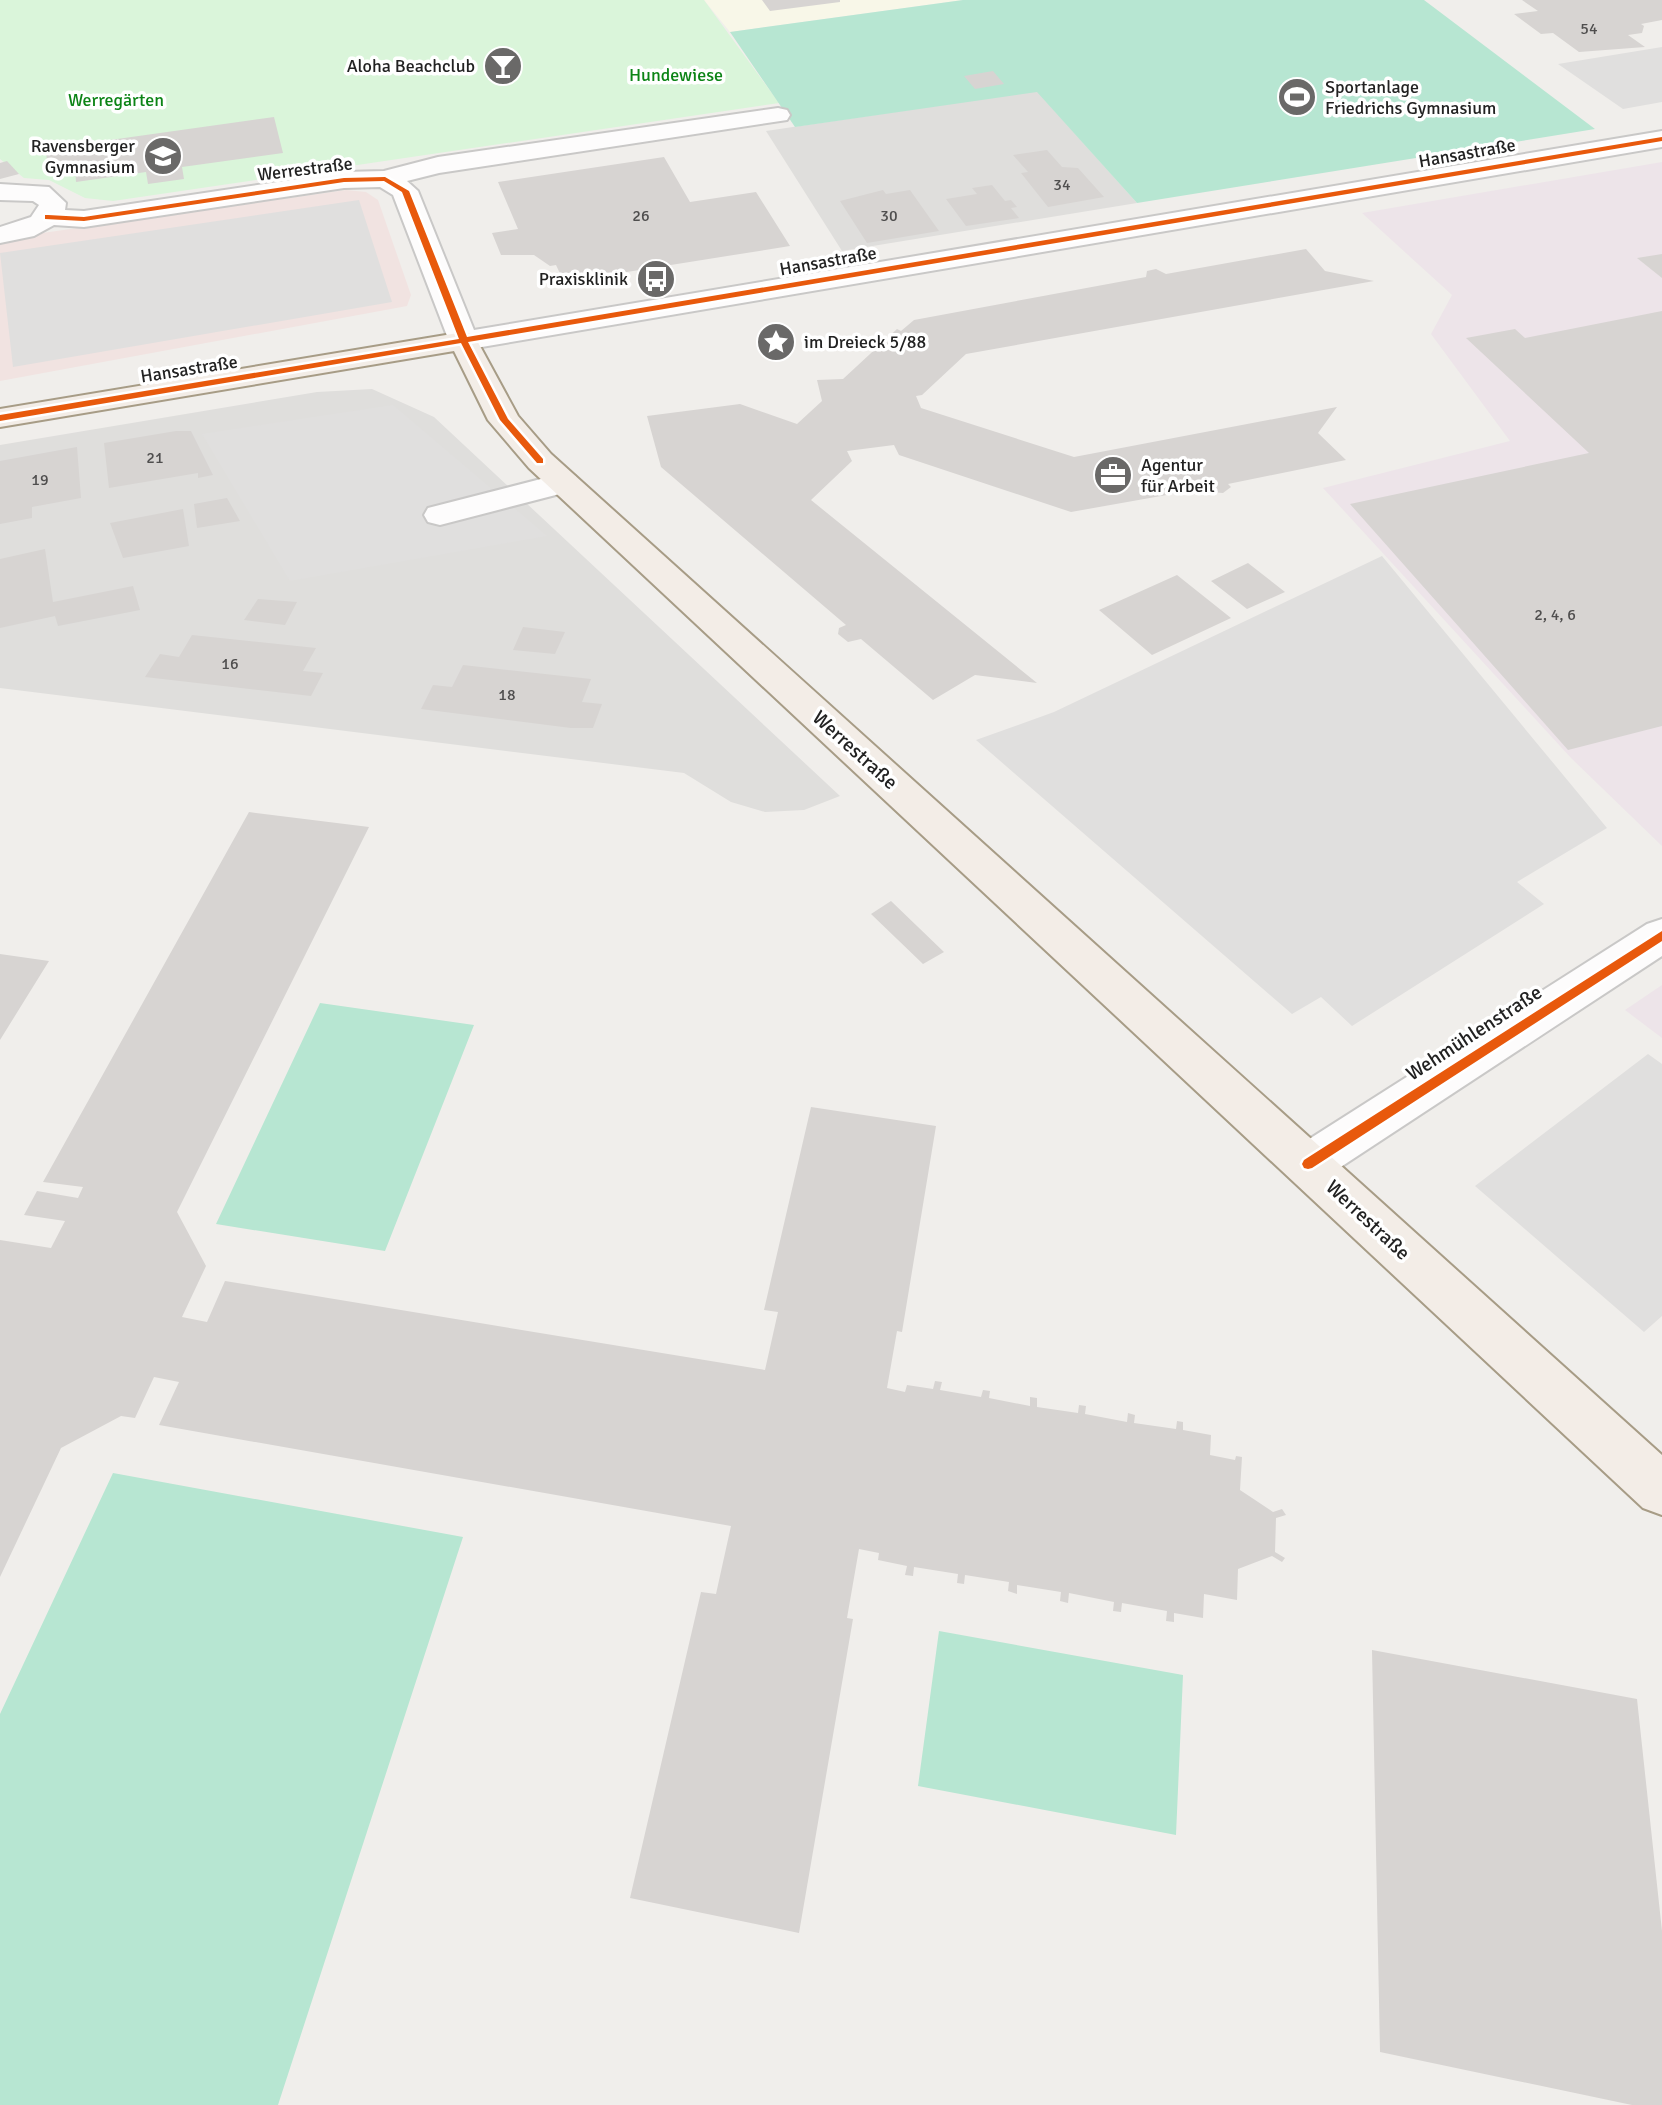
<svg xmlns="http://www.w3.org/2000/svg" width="1662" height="2105" font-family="Signika,sans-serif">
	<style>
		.residential { fill: #dfdedc }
		.commercial { fill: #f1e3e1 }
		.industrial { fill: #ede4e9 }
		.education { fill: #f8f7e8 }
		.park { fill: #daf5da }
		.pitch { fill: #b7e6d2 }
		.parking { fill: #e0dfde }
		.building { fill: #d7d4d2 }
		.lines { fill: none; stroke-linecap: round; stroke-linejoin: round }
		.minor-casing { stroke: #c9c8c7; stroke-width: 4 }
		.major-casing { stroke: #a79c86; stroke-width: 4 }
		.minor { fill: #fdfcfc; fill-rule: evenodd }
		.major { fill: #f3ede7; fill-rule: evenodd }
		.cycleway-casing { stroke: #fff; stroke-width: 5 }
		.cycleway { fill: #e8590c; fill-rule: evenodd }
		.labels { text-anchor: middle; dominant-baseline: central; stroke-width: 7; stroke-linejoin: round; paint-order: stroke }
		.number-label { font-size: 16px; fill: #4f4e4e }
		.far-poi-label { font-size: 18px; fill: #222; stroke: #fff; text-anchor: end }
		.far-park-label { font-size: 18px; fill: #0c8416; stroke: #fff }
		.far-street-label { font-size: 18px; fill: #222; stroke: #fff }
		.street-label { font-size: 20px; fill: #222; stroke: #fff }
	</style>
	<rect width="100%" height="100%" fill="#f0eeeb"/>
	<path class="residential" d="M1037,91L1137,203L842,251L766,131Z
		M372,389L434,417L840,796L804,810L765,812L731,802L684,773L0,688V445L317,392Z"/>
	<path class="commercial" d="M346,190L366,192L378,200L411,295L407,306L0,381V239Z"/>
	<path class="industrial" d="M1662,162V846L1571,758L1323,488L1510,441L1431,334L1452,295L1362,213Z
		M1662,985V1038L1625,1010Z"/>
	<path class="education" d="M704,0H963L730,32Z"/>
	<path class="park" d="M0,0H704L779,103L113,201L85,198L49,180L24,178L0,159Z"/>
	<path class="pitch" d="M963,0H1424L1595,129L1137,203L1037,92L795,127L730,32Z
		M320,1003L474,1025L385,1251L216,1224Z
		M113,1473L463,1537L278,2105H0V1714Z
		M939,1631L1183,1675L1176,1835L918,1786Z"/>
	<path class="parking" d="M1662,47V102L1623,109L1558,64Z
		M359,200L392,302L13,367L0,253Z
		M393,405L547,536L290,581L202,434Z
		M1382,556L1607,828L1517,882L1544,904L1352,1026L1321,997L1292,1014L976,740L1054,712Z
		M1648,1054L1662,1064V1316L1644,1332L1475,1186Z"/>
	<path class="building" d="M762,0H840V2L770,11Z
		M1522,0H1662V20L1641,24L1644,26L1642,33L1628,35L1645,47L1579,52L1553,33L1541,34L1514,14L1538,11Z
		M993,71L1004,84L975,89L964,76Z
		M274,117L283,153L182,167L184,179L148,184L146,172L76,182L75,167L67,168L66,161L47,164L46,149Z
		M1047,150L1062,167L1078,168L1104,197L1048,207L1021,173L1028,172L1013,155Z
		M664,157L690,202L756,192L790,246L564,282L556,265L550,266L534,255H501L492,233L518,229L498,182Z
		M7,161L19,174L0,179V163Z
		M992,185L1005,201L1011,200L1017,207L1011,208L1019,218L966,226L946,199L977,194L972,188Z
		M883,190L886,194L910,190L939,231L867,243L840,201Z
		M1306,249L1325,271L1374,281L966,354L922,395L916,396L921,408L1074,457L1337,407L1318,433L1346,460L1228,484L1231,487L1223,493L1210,492L1206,488L1071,512L899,455L894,445L847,451L852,461L811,500L1037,683L975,675L933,700L861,639L848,642L838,634L839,628L846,625L661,467L647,416L740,404L797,424L822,401L817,380L843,379L897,329L901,331L914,320L1146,277L1147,271L1156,269L1166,274Z
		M1662,254V278L1637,258Z
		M1662,311V726L1568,750L1350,504L1589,453L1466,338L1515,329L1525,338Z
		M176,431H191L213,475L198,478V473L109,488L104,443Z
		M77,447L81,498L32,507V518L0,524V461Z
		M227,498L240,521L197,528L194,504Z
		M183,509L189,546L123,558L110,523Z
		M45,549L53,602L133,586L140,610L58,626L55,616L0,628V559Z
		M1248,563L1285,592L1247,609L1211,581Z
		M1177,575L1231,618L1152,655L1099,610Z
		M258,599L297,602L285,625L244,620Z
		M523,627L565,632L555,654L513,650Z
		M192,635L316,648L303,671L323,673L311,696L145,677L160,654L179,657Z
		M463,665L591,679L582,702L602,704L593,728H571L421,709L433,685L452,687Z
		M249,812L369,827L177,1212L206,1266L182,1317L207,1322L225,1281L765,1370L778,1312L764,1310L811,1107L936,1126L902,1332L897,1331L887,1388L905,1392L907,1385L933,1389L935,1381L942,1382L940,1390L981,1397L983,1390L990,1391L989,1398L1030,1406V1397L1037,1398V1407L1078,1413L1079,1405L1086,1406L1085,1414L1127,1422L1128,1413L1135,1415L1134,1423L1176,1429L1177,1421L1183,1422V1430L1211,1435L1210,1455L1235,1460L1236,1456L1242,1457L1240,1490L1273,1512L1282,1509L1286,1515L1276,1518L1275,1552L1285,1558L1282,1562L1272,1556L1238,1569L1237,1600L1204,1594L1203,1618L1174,1613V1622L1166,1621L1167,1611L1122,1603L1121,1612L1113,1611L1114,1602L1069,1593L1068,1603L1060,1601L1061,1592L1017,1585V1594L1008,1591L1009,1582L965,1575L964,1584L957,1583L958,1574L914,1567L913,1576L905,1575L907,1566L878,1560L879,1553L859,1549L847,1618L853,1619L799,1933L630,1898L701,1592L716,1594L731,1526L159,1425L179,1382L154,1377L135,1418L121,1416L61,1448L0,1577V1240L51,1248L65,1221L24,1215L37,1191L78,1198L83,1187L43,1182Z
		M891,901L944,952L923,964L871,914Z
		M0,954L49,961L0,1040Z
		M1372,1650L1637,1699L1662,1931V2105H1632L1380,2052Z"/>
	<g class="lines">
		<g class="minor-casing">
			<path id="minor" d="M778,108L787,110L790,115L787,120L439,173L407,181L418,191L474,330L1662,131V147L464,350L454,347L449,341L393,195L380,187L344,188L84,227L54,225L34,236L0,243V227L31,217L39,205L33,201L0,200V184L49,187L66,203L65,210L84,211L344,172L384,171L438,157Z
				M564,473L575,476L580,483L575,490L440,525L428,522L424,515L428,508Z
				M1662,919V956L1324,1178L1308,1183L1292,1178L1285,1164L1292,1150L1647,924Z"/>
		</g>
		<g class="major-casing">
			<path id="major" d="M464,332L474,335L518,416L551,454L1662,1455V1515L1643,1508L529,468L488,420L454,351L0,427V409Z"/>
		</g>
		<use href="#minor" class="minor"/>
		<use href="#major" class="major"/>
		<g class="cycleway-casing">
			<path id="cycleway" d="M1662,137V141L468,342L508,419L543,459V463H537L500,420L461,343L0,421V415L459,339L402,192L384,181L344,182L84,221L45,219V215H48L84,217L344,178L385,177L409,191L467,337Z
				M1662,931V941L1312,1168L1308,1169L1304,1168L1302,1164L1304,1160Z"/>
		</g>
		<use href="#cycleway" class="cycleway"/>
	</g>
	<defs>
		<g id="bar-disc" transform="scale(2)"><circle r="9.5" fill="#6a6968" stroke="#fff"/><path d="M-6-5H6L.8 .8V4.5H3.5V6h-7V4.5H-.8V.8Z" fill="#fff"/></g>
		<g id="stadium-disc" transform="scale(2)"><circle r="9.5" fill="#6a6968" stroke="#fff"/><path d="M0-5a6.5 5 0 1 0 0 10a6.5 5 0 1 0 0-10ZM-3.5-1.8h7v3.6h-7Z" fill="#fff"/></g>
		<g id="school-disc" transform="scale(2)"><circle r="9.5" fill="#6a6968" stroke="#fff"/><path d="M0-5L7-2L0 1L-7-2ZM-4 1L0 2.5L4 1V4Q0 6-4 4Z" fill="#fff"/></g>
		<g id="bus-disc" transform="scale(2)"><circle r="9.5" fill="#6a6968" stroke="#fff"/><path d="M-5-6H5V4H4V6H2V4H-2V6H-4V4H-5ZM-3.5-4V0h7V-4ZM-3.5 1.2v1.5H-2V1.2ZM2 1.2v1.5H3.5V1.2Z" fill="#fff"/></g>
		<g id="sight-disc" transform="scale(2)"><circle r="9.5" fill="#6a6968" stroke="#fff"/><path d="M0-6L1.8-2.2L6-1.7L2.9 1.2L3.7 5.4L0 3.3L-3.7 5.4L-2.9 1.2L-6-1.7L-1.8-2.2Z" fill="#fff"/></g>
		<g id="office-disc" transform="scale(2)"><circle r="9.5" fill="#6a6968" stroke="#fff"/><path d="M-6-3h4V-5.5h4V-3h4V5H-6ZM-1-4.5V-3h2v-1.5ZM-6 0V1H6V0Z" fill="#fff"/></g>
	</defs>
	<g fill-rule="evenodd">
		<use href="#bar-disc" x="503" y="66"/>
		<use href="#stadium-disc" x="1297" y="97"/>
		<use href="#school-disc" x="163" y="156"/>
		<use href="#bus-disc" x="656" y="279"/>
		<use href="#sight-disc" x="776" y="342"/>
		<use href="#office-disc" x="1113" y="475"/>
	</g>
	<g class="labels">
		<g class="number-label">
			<text x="1589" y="29">54</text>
			<text x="1062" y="185">34</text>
			<text x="641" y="216">26</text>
			<text x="889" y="216">30</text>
			<text x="155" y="458">21</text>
			<text x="40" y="480">19</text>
			<text x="1555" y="615">2, 4, 6</text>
			<text x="230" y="664">16</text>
			<text x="507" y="695">18</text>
		</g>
		<g class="far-poi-label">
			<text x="475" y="66">Aloha Beachclub</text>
			<text x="1325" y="87" text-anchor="start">Sportanlage<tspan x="1325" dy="21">Friedrichs Gymnasium</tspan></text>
			<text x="135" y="146">Ravensberger<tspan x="135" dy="21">Gymnasium</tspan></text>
			<text x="628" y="279">Praxisklinik</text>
			<text x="804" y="342" text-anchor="start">im Dreieck 5/88</text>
			<text x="1141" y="465" text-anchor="start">Agentur<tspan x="1141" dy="21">für Arbeit</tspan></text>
		</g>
		<g class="far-park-label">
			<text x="676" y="75">Hundewiese</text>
			<text x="116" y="100">Werregärten</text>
		</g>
		<g class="far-street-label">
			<text transform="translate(1467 153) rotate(-10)">Hansastraße</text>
			<text transform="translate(305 169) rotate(-7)">Werrestraße</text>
			<text transform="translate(828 261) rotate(-10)">Hansastraße</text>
			<text transform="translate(189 369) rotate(-9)">Hansastraße</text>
		</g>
		<g class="street-label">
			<text transform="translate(855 750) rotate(42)">Werrestraße</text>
			<text transform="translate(1474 1033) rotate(-33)">Wehmühlenstraße</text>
			<text transform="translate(1368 1220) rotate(43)">Werrestraße</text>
		</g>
	</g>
</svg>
